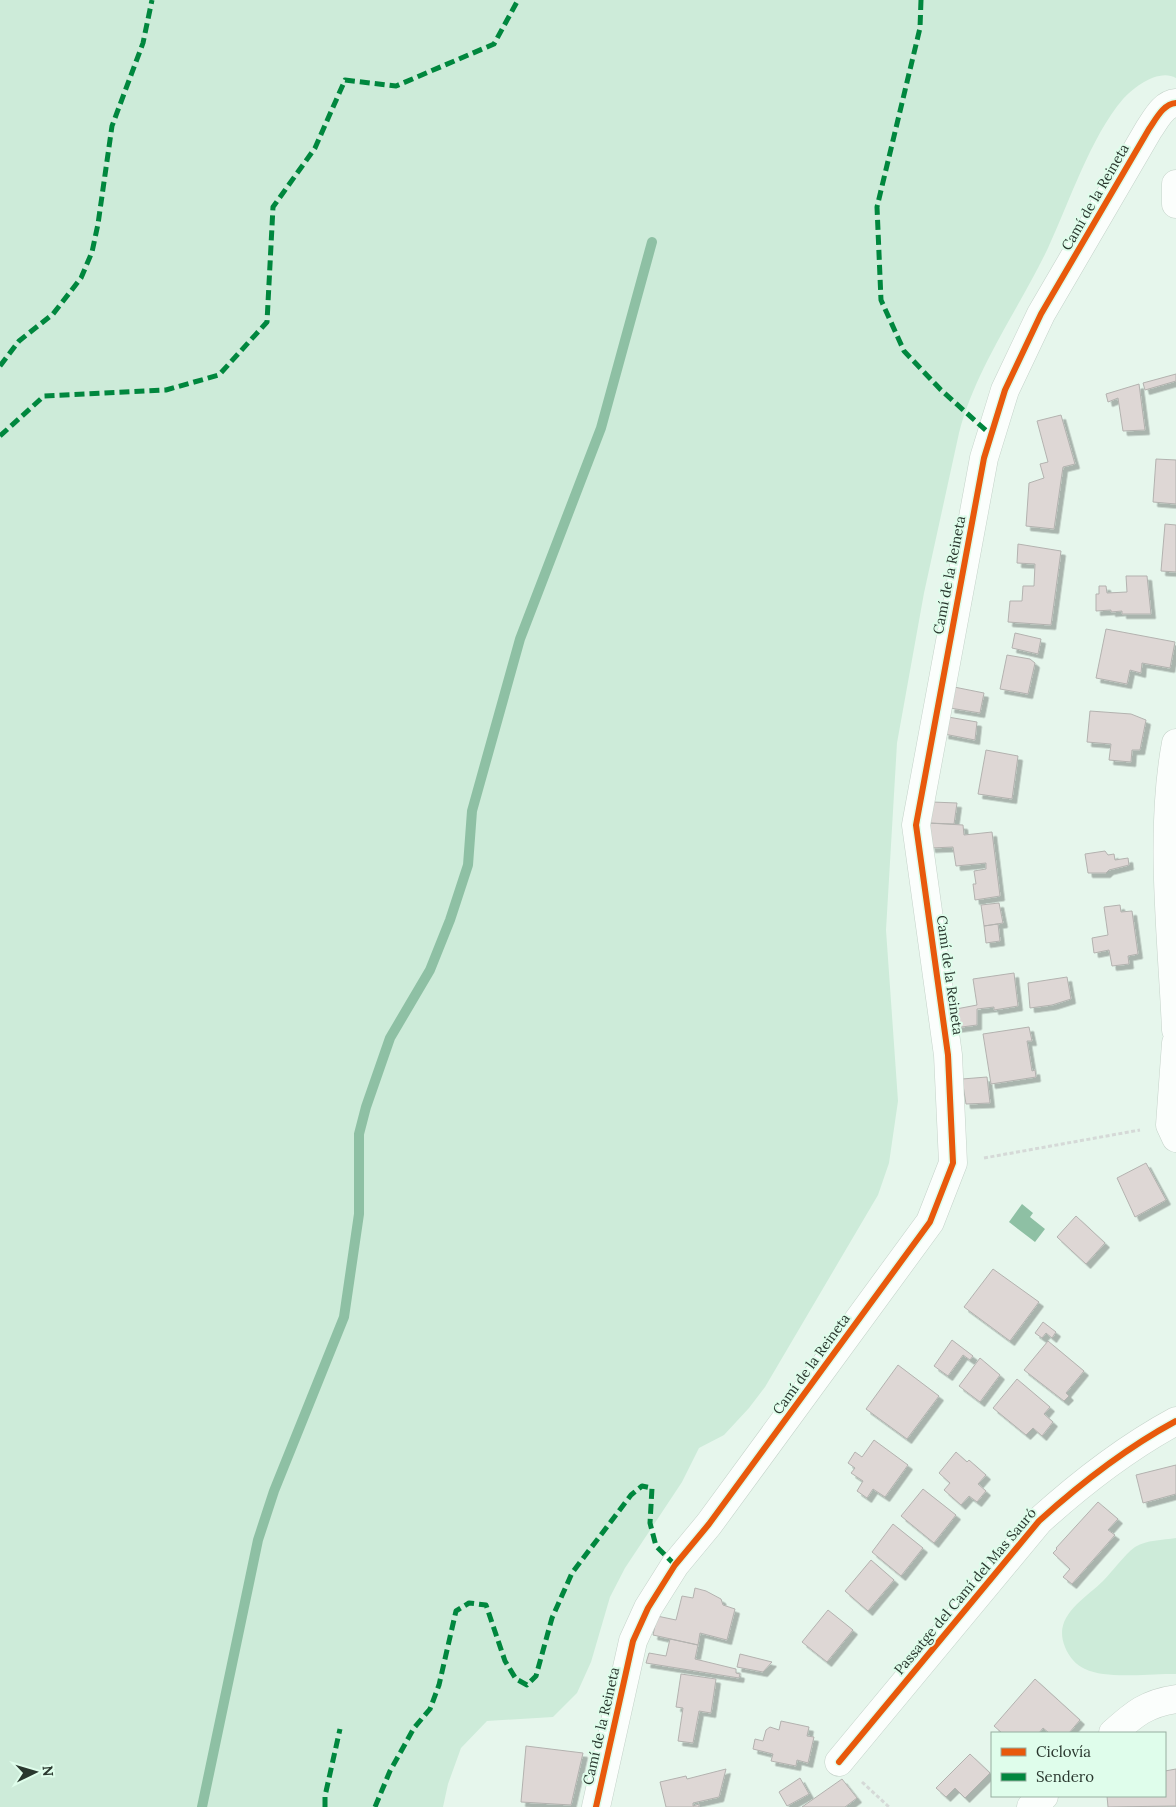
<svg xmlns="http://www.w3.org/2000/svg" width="1176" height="1807" font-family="Lora,serif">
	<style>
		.green { fill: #cdebd9 }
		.water { fill: #8ec0a4 }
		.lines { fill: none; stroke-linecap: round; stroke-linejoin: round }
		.stream { stroke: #8ec0a4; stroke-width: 10 }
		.building { fill: #ded7d5; stroke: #b3b2af; filter: url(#shadow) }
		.minor-casing { stroke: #c4d2c9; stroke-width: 29 }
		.path { stroke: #d5d9d7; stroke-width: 3; stroke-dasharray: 4 2.5; stroke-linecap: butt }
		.minor { stroke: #fbfefc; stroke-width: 28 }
		.quiet { stroke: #00873e; stroke-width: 5; stroke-dasharray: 10 5; stroke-linecap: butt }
		.cycleway-casing { stroke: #dffdeb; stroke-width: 9 }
		.cycleway { stroke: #e8590c; stroke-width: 6 }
		.labels { text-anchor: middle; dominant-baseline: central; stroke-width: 4; stroke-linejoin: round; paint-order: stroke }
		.street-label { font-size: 14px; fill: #29372e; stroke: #dffdeb }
	</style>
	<defs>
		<filter id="shadow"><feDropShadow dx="4.5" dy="4.5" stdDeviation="0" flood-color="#0004"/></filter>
	</defs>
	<rect width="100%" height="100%" fill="#e6f6ec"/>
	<path class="green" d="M0,0H1176V78C1159,68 1134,87 1123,99C1091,136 1069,203 1048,248C1019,309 976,367 959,433L924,593L897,743L886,930L898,1101L889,1163L878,1195L765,1387L749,1408L724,1435L699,1448L682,1482L625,1568L610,1597L591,1662L577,1693L553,1717L487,1721L461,1748L448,1784L443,1807H0Z
		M1176,1538V1674C1150,1673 1108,1680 1085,1669C1076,1665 1069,1657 1065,1647C1052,1616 1085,1599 1103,1581C1113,1571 1124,1555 1135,1547C1146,1540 1163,1540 1176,1538Z"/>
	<path class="water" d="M1022,1204L1033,1213L1030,1217L1045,1229L1035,1242L1009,1222Z"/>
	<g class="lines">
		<path class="stream" d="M202,1807L258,1540L274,1491L344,1317L359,1214V1134L366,1107L390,1038L430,970L450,920L468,865L472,811L520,639L601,428L652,242"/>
	</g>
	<path class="building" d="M1176,374V381L1145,390L1143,383Z
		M1139,384L1145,430L1123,431L1118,398L1108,402L1106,394Z
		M1061,415L1075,464L1063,467L1054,529L1026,526L1029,483L1044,478L1040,464L1048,462L1037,421Z
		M1156,459L1176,460V504L1153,502Z
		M1165,524L1176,525V572L1161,571Z
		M1018,544L1061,551L1051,625L1008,622L1010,601H1022L1023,586H1034L1035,564L1017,563Z
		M1126,576H1147L1151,614H1122V611L1111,612V610L1096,611V594H1099V586H1106L1107,593L1127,592Z
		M1106,629L1175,642L1170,668L1142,663L1141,673L1130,670L1127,684L1096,678Z
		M1015,633L1041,639L1038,654L1012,648Z
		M1007,655L1030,659L1035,663L1028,694L1000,689Z
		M954,687L984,693L980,713L950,708Z
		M1090,711L1131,714L1146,720L1140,750H1132L1131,762L1109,760L1111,744L1087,742Z
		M948,717L977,722L975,740L944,734Z
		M986,750L1018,756L1012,799L978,794Z
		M932,802L957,803L954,824L928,823Z
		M928,823L963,825L964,835L992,832L1000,896L975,900L973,884H976L974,871L986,869V863L956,866L953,847L931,848Z
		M1105,851L1108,855L1114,854L1115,860L1128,858L1129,865L1109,870L1106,873H1088L1085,854Z
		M999,903L1003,923L984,926L981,905Z
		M1120,905L1121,912L1132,911L1138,954L1128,956L1129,964L1112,966L1109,950L1094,953L1092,938L1108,935L1104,907Z
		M998,924L1000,941L986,943L984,926Z
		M1014,973L1018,1006L994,1010V1007L977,1009V1025L954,1028L951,1010L977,1005L973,979Z
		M1067,977L1071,999L1052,1005L1030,1008L1028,983Z
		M1029,1027L1032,1041H1027L1032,1071L1035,1070L1036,1077L991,1084L983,1034Z
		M987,1077L990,1103L966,1104L962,1079Z
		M1146,1163L1166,1200L1135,1217L1117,1178Z
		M1076,1216L1105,1243L1086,1264L1057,1237Z
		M993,1269L1039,1302L1010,1341L964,1307Z
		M1043,1322L1056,1332L1052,1338L1046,1333L1042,1338L1035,1333Z
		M952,1340L973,1356L970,1360L963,1355L948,1376L934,1366Z
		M1048,1341L1084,1371L1066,1393L1069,1396L1064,1401L1024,1370Z
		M980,1358L1000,1375L980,1402L959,1386Z
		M898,1365L939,1396L907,1439L866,1409Z
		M1017,1379L1050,1407L1044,1414L1053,1422L1042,1436L1033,1428L1026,1435L993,1408Z
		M874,1440L908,1465L885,1497L873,1489L867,1498L857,1491L863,1481L851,1473L855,1468L848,1463L855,1452L862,1457Z
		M956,1452L967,1462L969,1460L986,1475L978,1484L986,1491L977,1502L969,1496L961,1505L944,1490L950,1483L939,1473Z
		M1176,1465V1494L1143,1503L1136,1475Z
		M923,1489L956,1515L934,1543L901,1516Z
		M1098,1502L1118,1519L1108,1530L1115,1535L1072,1584L1063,1577L1070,1569L1053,1553L1057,1549L1056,1548Z
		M893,1524L923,1548L901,1576L872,1552Z
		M871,1560L894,1580L868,1611L845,1591Z
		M695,1588L706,1591L721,1599L723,1605L735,1609L727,1640L700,1633L698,1645L653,1635L657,1616L676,1620L682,1596L693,1598Z
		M828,1610L853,1630L827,1662L802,1642Z
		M670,1639L698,1645L695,1659L736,1669V1673L740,1674L739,1678L646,1663L649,1653L666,1656Z
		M740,1654L772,1662L763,1672L737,1667Z
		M681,1674L716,1679L711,1713L699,1711L693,1743L678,1741L683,1708L676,1707Z
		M1035,1679L1080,1720L1069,1733H1049L1043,1728L1039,1733H1002L994,1726Z
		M781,1721L809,1727L807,1736L814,1737L808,1763L797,1760L796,1766L771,1761L773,1754L753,1749L755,1739L763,1741L766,1730L770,1727L779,1730Z
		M526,1746L583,1753L571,1805L521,1802Z
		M970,1754L990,1773L965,1798L955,1788L946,1797L936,1788Z
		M726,1769L719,1797L693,1803V1806L699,1804V1807H666L660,1782L686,1776L687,1779Z
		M1176,1769V1806L1108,1807L1107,1796H1165V1771Z
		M800,1778L809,1794L787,1806L779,1792Z
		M842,1779L857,1798L845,1807H802Z"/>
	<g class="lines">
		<g class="minor-casing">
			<path id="minor" d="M1176,184V204
				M1176,743C1159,834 1172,937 1176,1030
				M1176,1043L1170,1125L1176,1138
				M1113,1733C1134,1714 1147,1703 1176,1699
				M839,1762L1039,1521C1081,1483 1126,1448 1176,1421
				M596,1807L633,1641L648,1608L675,1565L709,1524L930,1222L953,1163L948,1055L916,825L984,458L1005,390L1041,314L1149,129C1156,119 1163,104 1176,103
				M1031,1807L1044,1796"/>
		</g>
		<path class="path" d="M984,1158L1140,1130
			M862,1782L889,1807"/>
		<use href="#minor" class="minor"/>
		<path class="quiet" d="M921,0L920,28L877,207L881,300L904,351L941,390L991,435
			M0,366L19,341L53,314L81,278L92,252L98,224L112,126L143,43L152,0
			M0,436L44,396L166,390L219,375L267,322L273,207L315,148L345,80L396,86L494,44L518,0
			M325,1807V1796L340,1729
			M375,1807L390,1771L414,1728L430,1709L439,1685L456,1611L469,1603L486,1605L505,1661L516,1679L527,1685L536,1676L552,1618L572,1573L631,1495L642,1486L652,1488L650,1523L656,1546L675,1565"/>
		<g class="cycleway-casing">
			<path id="cycleway" d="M839,1762L1039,1521C1081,1483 1126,1448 1176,1421
				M596,1807L633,1641L648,1608L675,1565L709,1524L930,1222L953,1163L948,1055L916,825L984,458L1005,390L1041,314L1149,129C1156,119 1163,104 1176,103"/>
		</g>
		<use href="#cycleway" class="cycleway"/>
	</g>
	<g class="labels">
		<g class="street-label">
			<text transform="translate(1095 197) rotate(-60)">Camí de la Reineta</text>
			<text transform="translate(949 575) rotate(-79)">Camí de la Reineta</text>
			<text transform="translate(950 975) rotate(82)">Camí de la Reineta</text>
			<text transform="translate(811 1364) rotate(-54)">Camí de la Reineta</text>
			<text transform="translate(965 1591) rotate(-50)">Passatge del Camí del Mas Sauró</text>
			<text transform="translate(601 1726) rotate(-77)">Camí de la Reineta</text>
		</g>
	</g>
	<rect x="991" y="1732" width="175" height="65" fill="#dffdeb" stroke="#96ae9f"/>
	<rect x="1001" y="1748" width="25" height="8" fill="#e8590c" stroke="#96ae9f"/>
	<text x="1036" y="1757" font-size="15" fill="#29372e">Ciclovía</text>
	<rect x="1001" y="1773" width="25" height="8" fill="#00873e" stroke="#96ae9f"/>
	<text x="1036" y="1782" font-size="15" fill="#29372e">Sendero</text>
	<g transform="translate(35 1772) rotate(85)" stroke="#dffdeb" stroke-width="4" paint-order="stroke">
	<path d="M0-4L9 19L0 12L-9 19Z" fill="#29372e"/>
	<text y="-8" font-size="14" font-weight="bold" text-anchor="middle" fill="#29372e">N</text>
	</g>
</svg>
